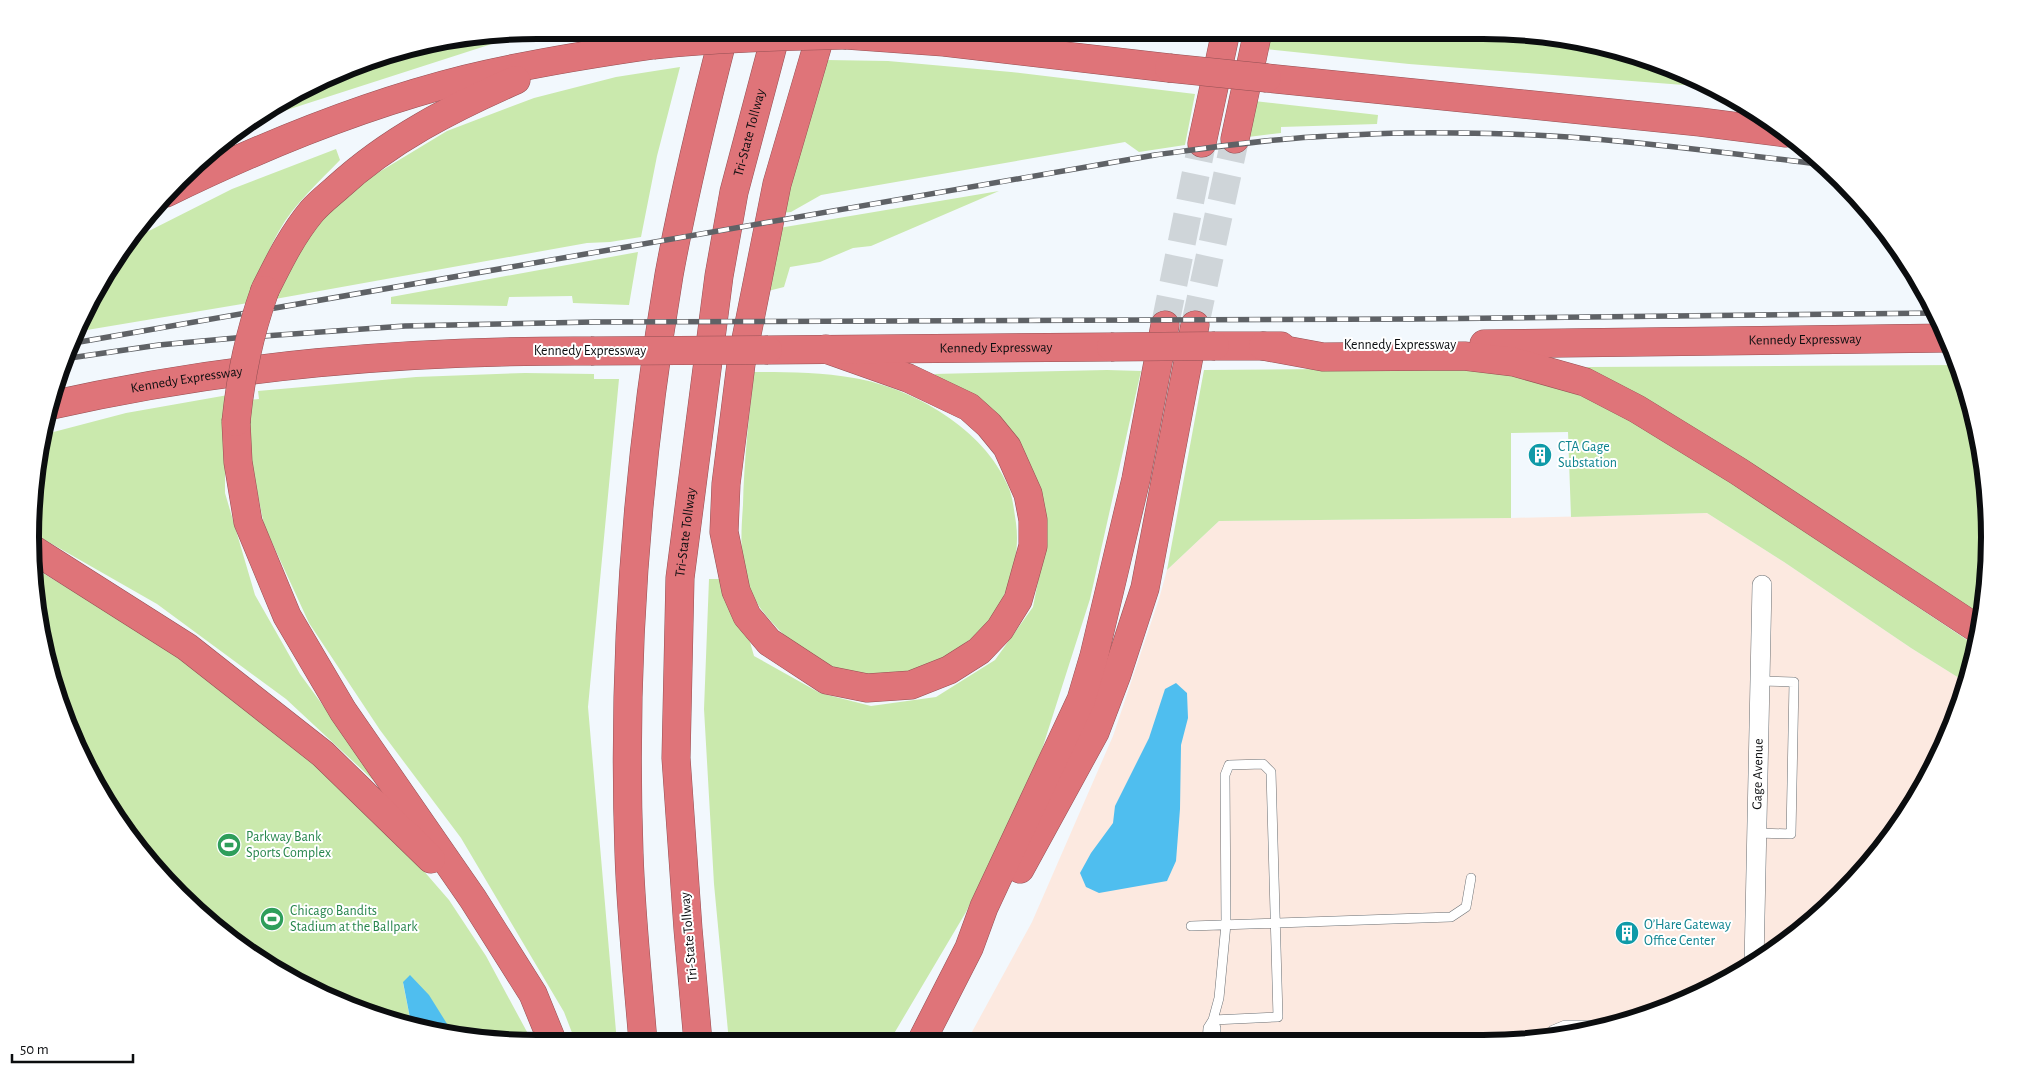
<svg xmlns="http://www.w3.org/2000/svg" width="2020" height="1074" font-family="'Alegreya Sans',sans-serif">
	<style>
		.commercial { fill: #fce9e0 }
		.green { fill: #cae9ad }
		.water { fill: #4fbeef }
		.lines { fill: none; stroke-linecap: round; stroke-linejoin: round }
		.highway-tunnel { stroke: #cfd5d9; stroke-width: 28; stroke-dasharray: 28 14; stroke-linecap: butt }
		.lane-casing { stroke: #6a6f73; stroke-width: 10 }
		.street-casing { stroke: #6a6f73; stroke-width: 20 }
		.highway-casing { stroke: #955054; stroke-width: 29 }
		.lane { stroke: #fff; stroke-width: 9 }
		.street { stroke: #fff; stroke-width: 19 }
		.highway { stroke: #df7479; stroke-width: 28 }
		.rail-casing { stroke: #5f6266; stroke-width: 5.5 }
		.rail { stroke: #fff; stroke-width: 4; stroke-dasharray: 11; stroke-linecap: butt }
		.highway-bridge-casing { stroke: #955054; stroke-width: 29; stroke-linecap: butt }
		.highway-bridge { stroke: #df7479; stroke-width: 28 }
		.labels { text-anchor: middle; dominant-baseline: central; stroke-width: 4; stroke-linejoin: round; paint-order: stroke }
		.street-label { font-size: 14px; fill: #0b0d0f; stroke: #fff }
		.culture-label { font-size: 14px; fill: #0d838f; stroke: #fff; text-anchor: start }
		.leisure-label { font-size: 14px; fill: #27864d; stroke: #fff; text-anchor: start }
		.rim { fill: none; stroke: #0b0d0f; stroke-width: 6 }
	</style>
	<rect width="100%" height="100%" fill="#f2f8fd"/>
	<path class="commercial" d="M1707,513L1784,562L1911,648L1967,683L1963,700L1922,790L1864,872L1764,959L1646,1017L1549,1040L967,1041L1032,922L1113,736L1159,599L1167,570L1219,521L1511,518Z"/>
	<path class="green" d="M537,30H574L501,41L262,118L226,137L284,98L374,57L438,40Z
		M1115,31H1209L1207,42Z
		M1271,31H1516L1614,47L1710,87L1409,64L1265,49Z
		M827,60L888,61L1011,72L1195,94L1185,145L1139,152L1125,142L821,195L791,212L782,213Z
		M680,67L657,156L641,237L610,242L587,243L275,299L315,225L361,183L447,131L534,98L616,77Z
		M1254,101L1378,115L1377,124L1281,127V133L1248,137Z
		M336,149L340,160C319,182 294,204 279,231C266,253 259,279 248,303L75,332L115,256L125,243L232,189Z
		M999,191L871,246L853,248L820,262L790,267L784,287L768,291L779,228Z
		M638,252L629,305L573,303L572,296L509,297L507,306L391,304V297Z
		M1957,365L1973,406L1989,504L1986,603L1983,616C1853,530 1725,442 1588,369L1587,367Z
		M1434,368L1479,369L1533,379L1584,397L1640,426L1714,471L1976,646L1967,683L1911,648L1784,562L1707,513L1571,517L1568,432L1511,433V518L1219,521L1167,570L1204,370Z
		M1107,370L1141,371L1090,599L1037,765L966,912L889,1042H729L714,884L704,709L709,579H720L750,642L754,656L820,693L871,706L936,697L995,660L1033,607L1041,566L1043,526L968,397L934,374Z
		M754,372C788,372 821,372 854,378C913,388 984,429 1008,486C1013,497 1014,511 1016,523C1021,559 1007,601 983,628C978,634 971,639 965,643C936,666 904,676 868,674C835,672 806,657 784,635C770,621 757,607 750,589C739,563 741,533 743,505C744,460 749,416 754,372Z
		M525,373L594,374V379H619L588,707L617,1043H576L564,1012L461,838L380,730L309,623L264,525L249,451V400L259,399L258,391L416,377Z
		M228,395L225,423V493L255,595L300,674L386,792L286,699L157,604L31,532V504L42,435L126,413Z
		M31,566L153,639L285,735L383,824L449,900L486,956L533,1043H504L454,1035L451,1028L403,983L412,1028L405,1027L284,976L228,939L156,872L115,818L69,731L47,668Z"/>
	<path class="water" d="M1176,683L1187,693L1188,718L1181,745L1180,809L1176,861L1167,881L1099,893L1086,887L1080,873L1091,853L1113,823L1115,806L1149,738L1165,689Z
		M410,975L429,995L454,1035L412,1028L403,982Z"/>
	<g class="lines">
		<path class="highway-tunnel" d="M1165,325L1202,143
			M1195,325L1235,139"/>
		<g class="lane-casing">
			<path id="lane" d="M1757,833L1791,834L1794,682L1760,681
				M1191,926L1451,917L1466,907L1471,878
				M1213,1020L1216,1028V1041
				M1547,1040L1553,1030L1565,1025H1612
				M1207,1041L1208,1028L1213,1020L1219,998L1226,924L1225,775L1229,765L1263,764L1271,772L1278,1017L1213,1020"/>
		</g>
		<g class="street-casing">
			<g id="street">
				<path id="s1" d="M1754,964L1762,585"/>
			</g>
		</g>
		<g class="highway-casing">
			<g id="highway">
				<path d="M822,30L777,184L741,364L726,484L724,532L736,591L747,616L769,642L827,680L867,688L911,685L949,670L979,651L1000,629L1018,600L1033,546V520L1028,494L1007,447L989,425L969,407L908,378L826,349"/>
				<path d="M846,35L944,42L1169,68"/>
				<path d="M1267,78L1700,122L1786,133"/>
				<path d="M1235,139L1258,31"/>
				<path d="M1202,143L1226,31"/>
				<path d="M166,193C262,146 362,105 466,79C528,64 590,54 653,45"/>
				<path d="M265,290C279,262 292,235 312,211C319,203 329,195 337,188C389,140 452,108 516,80"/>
				<path id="s2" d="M1484,344L1947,338"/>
				<path d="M1215,346H1281"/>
				<path d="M1263,346L1323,357L1464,356L1514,362L1585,382L1637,409L1738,471L1979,630"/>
				<path id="s3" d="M768,350L1111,347"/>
				<path id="s4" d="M47,406C228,365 406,350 591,351"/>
				<path d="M236,422L238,462L248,522L287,616L343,711L473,899L533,994L553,1043"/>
				<path d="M31,548L187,647L323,754L431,859"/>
				<path d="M1020,869L1095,732L1117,674L1145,588L1195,325"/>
				<path d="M643,1042C638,980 631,916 629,853C622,660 637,466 669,275C684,193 704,111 725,30"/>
				<path id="s5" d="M698,1042L688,929L676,758L680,578L719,276L734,192L777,30"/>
				<path d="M921,1042L969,948L984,907L1081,700L1094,656L1136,479L1165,325"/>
			</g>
		</g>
		<use href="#lane" class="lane"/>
		<use href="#street" class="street"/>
		<use href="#highway" class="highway"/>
		<g class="rail-casing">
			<path id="rail" d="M68,344L1155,155C1207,148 1260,140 1313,137C1361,134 1409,132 1457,133C1580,133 1704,150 1826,165
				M63,359L159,345L235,338L405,326L594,322L1414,319L1938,313"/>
		</g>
		<use href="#rail" class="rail"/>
		<g class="highway-bridge-casing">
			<path id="highway-bridge" d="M653,45C717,38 781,36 846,35
				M1169,68L1267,78
				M1111,347L1215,346
				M591,351L768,350
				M236,422C241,374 249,335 265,290"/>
		</g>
		<use href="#highway-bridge" class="highway-bridge"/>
	</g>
	<defs>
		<g id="building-disc" transform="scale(1.25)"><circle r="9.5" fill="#0f9aa8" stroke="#fff"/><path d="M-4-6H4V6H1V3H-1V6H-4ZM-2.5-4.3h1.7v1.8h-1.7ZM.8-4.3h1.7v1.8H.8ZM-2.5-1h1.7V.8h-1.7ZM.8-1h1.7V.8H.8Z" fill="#fff"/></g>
		<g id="stadium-disc" transform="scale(1.25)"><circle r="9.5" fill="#2e9e5b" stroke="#fff"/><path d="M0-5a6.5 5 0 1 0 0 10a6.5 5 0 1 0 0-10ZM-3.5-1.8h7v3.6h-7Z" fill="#fff"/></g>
	</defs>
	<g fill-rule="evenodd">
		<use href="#building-disc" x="1540" y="455"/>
		<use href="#stadium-disc" x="229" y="845"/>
		<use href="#stadium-disc" x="272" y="919"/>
		<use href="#building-disc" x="1627" y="933"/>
	</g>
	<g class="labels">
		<g class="street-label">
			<text stroke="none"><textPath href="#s5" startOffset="916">Tri-State Tollway</textPath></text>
			<text stroke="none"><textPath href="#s2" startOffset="321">Kennedy Expressway</textPath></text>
			<text x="1400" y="345">Kennedy Expressway</text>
			<text stroke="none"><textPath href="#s3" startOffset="228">Kennedy Expressway</textPath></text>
			<text x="590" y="351">Kennedy Expressway</text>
			<text stroke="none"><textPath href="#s4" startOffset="142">Kennedy Expressway</textPath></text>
			<text stroke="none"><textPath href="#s5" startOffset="511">Tri-State Tollway</textPath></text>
			<text stroke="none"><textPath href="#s1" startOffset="190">Gage Avenue</textPath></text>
			<text transform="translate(689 937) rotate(-95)">Tri-State Tollway</text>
		</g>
		<g class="culture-label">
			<text x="1558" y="447">CTA Gage<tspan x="1558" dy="16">Substation</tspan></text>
			<text x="1644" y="925">O’Hare Gateway<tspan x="1644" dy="16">Office Center</tspan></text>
		</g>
		<g class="leisure-label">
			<text x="246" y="837">Parkway Bank<tspan x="246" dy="16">Sports Complex</tspan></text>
			<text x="290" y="911">Chicago Bandits<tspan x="290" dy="16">Stadium at the Ballpark</tspan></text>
		</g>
	</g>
	<path d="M0 0H2020V1074H0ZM537 39H1483A498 498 0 0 1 1981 537V537A498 498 0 0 1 1483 1035H537A498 498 0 0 1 39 537V537A498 498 0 0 1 537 39Z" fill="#fff" fill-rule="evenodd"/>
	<path class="rim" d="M537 39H1483A498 498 0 0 1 1981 537V537A498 498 0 0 1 1483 1035H537A498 498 0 0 1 39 537V537A498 498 0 0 1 537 39Z"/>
	<path d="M12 1054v8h121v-8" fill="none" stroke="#0b0d0f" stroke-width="2.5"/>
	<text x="20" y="1054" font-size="15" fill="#0b0d0f" stroke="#ffffff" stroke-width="4" paint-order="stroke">50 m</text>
</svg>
